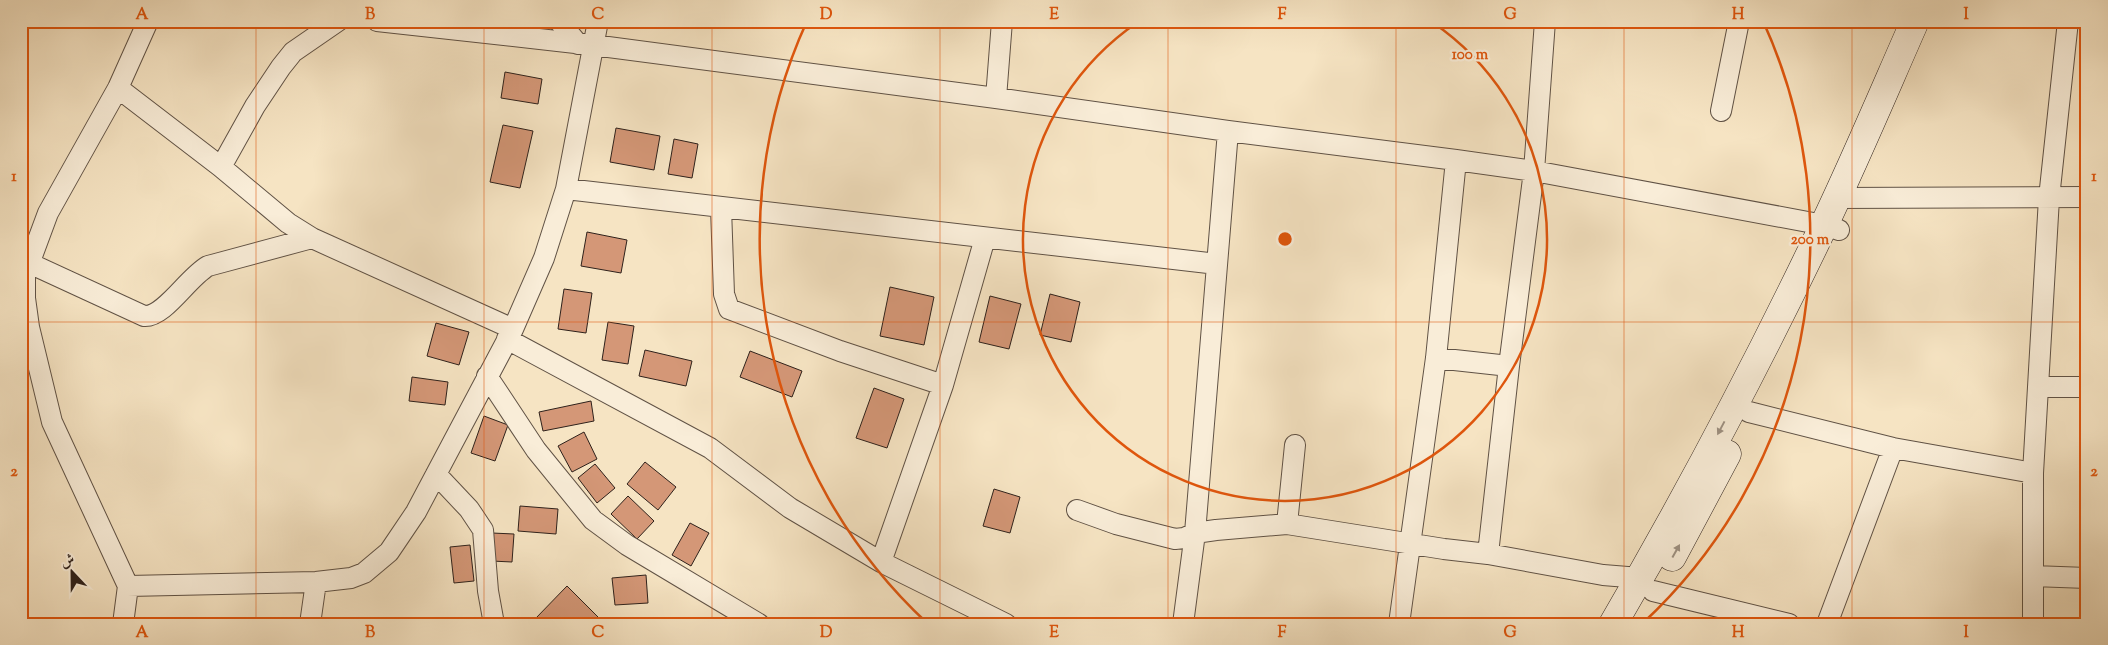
<svg xmlns="http://www.w3.org/2000/svg" width="2108" height="645" font-family="'Sorts Mill Goudy',Amiri,serif">
	<style>
		.building { fill: #d49777; stroke: #2e211b }
		.lines { fill: none; stroke-linecap: round; stroke-linejoin: round }
		.street-casing { stroke: #605245; stroke-width: 22 }
		.secondary-casing { stroke: #2e211b; stroke-width: 29 }
		.street { stroke: #f9edd8; stroke-width: 20 }
		.secondary { stroke: #f9edd8; stroke-width: 28 }
		.oneway { fill: #9e9183 }
		.grid { fill: none; stroke: #df560d; stroke-width: 1; stroke-opacity: 0.55 }
		.ring { fill: none; stroke: #df560d; stroke-width: 2.5 }
		.centre { fill: #df560d; stroke: #f9edd8; stroke-width: 2.5 }
		.ring-label { font-size: 15px; text-anchor: middle; font-weight: bold; fill: #df560d; stroke: #f9edd8; stroke-width: 4.5; stroke-linejoin: round; paint-order: stroke }
		.neatline { fill: none; stroke: #df560d; stroke-width: 2 }
		.grid-label { font-size: 16px; text-anchor: middle; font-weight: bold; fill: #df560d }
	</style>
	<rect width="100%" height="100%" fill="#f6e4c3"/>
	<filter id="stains"><feTurbulence type="fractalNoise" baseFrequency=".004" numOctaves="4"/><feColorMatrix values="0 0 0 0 .2 0 0 0 0 .09 0 0 0 0 .02 0 0 0 .5 -.17"/></filter>
	<radialGradient id="worn" r=".72"><stop offset=".6" stop-color="#630" stop-opacity="0"/><stop offset="1" stop-color="#630" stop-opacity=".3"/></radialGradient>
	<path class="building" d="M505,72L542,79L538,104L501,98Z
		M503,125L533,131L520,188L490,182Z
		M616,128L660,136L654,170L610,162Z
		M674,139L698,144L692,178L668,174Z
		M587,232L627,240L621,273L581,266Z
		M890,287L934,297L924,345L880,336Z
		M564,289L592,293L586,333L558,329Z
		M1050,294L1080,302L1071,342L1040,335Z
		M990,296L1021,304L1009,349L979,342Z
		M608,322L634,326L628,364L602,360Z
		M436,323L469,332L459,365L427,356Z
		M645,350L692,361L686,386L639,376Z
		M750,351L802,371L792,397L740,377Z
		M412,377L448,382L445,405L409,401Z
		M874,388L904,399L887,448L856,438Z
		M591,401L594,421L543,431L539,412Z
		M484,416L508,425L495,461L471,453Z
		M584,432L597,459L572,472L558,446Z
		M645,462L676,487L658,510L627,484Z
		M595,464L615,488L597,503L578,478Z
		M994,489L1020,497L1010,533L983,526Z
		M628,496L654,521L637,539L611,514Z
		M520,506L558,509L556,534L518,531Z
		M690,523L709,533L691,566L672,555Z
		M492,533L514,534L512,562L491,561Z
		M470,545L474,581L454,583L450,547Z
		M646,575L648,603L615,605L612,578Z
		M567,586L602,621L599,624H542L536,618Z
		M527,618L528,624H500V620Z
		M790,618L796,624H785Z
		M721,619L728,624H718Z"/>
	<g class="lines">
		<g class="street-casing">
			<path id="street" d="M377,21L593,45L996,98L1228,131L1456,160L1534,171L1824,225L1839,230
				M559,21L578,44
				M118,88L221,167L288,223L312,238L513,329
				M996,98L1002,21
				M1721,111L1739,21
				M221,167L255,106L281,67L293,52L338,21
				M566,189L1217,264
				M1836,198L2087,197
				M721,208L724,294L729,309L840,351L943,385
				M29,263L144,316C164,318 188,277 208,266L312,238
				M507,339L710,448L790,508L881,562L1006,624
				M1436,358L1509,366
				M487,376L536,450L593,520L627,545L759,624
				M2038,387H2087
				M1749,412L1893,448L2033,473
				M436,474L469,509L483,530L488,591L494,624
				M1077,510L1116,524L1175,539L1184,538L1195,533L1216,530L1287,524L1444,549L1488,554L1603,575L1640,578
				M1287,524L1295,445
				M1488,554L1509,366L1534,171L1545,21
				M881,562L943,385L985,238
				M2033,576L2087,578
				M128,586L316,582L351,578L364,573L389,552L416,512L513,329L544,258L566,189L598,21
				M1653,591L1789,624
				M123,624L128,586L52,422L29,327L25,298V275L48,213L118,88L148,21
				M310,624L316,582
				M1183,624L1195,533L1228,131
				M1399,624L1436,358L1456,160
				M1827,624L1893,448
				M2033,624V473L2038,387L2049,198L2068,21"/>
		</g>
		<g class="secondary-casing">
			<path id="secondary" d="M1672,557L1727,454
				M1613,624C1689,494 1759,361 1824,225C1856,158 1885,89 1915,21"/>
		</g>
		<use href="#street" class="street"/>
		<use href="#secondary" class="secondary"/>
	</g>
	<defs><path id="oneway-solid" d="M-6-.8H1V-3.2L6.5 0L1 3.2V.8H-6Z" transform="scale(1.25)"/></defs>
	<g class="oneway">
		<use href="#oneway-solid" transform="translate(1721 428) rotate(118)"/>
		<use href="#oneway-solid" transform="translate(1676 551) rotate(-61)"/>
	</g>
	<path class="grid" d="M256,21V624M484,21V624M712,21V624M940,21V624M1168,21V624M1396,21V624M1624,21V624M1852,21V624M21,322H2087"/>
	<g class="ring">
		<path d="M1432 22A262 262 0 1 1 1138 22"/>
		<path d="M927 623A525 525 0 0 1 807 21M1763 21A525 525 0 0 1 1643 623"/>
	</g>
	<circle cx="1285" cy="239" r="8" class="centre"/>
	<g class="ring-label">
		<text x="1470" y="59">100 m</text>
		<text x="1810" y="244">200 m</text>
	</g>
	<rect width="2108" height="645" fill="none" stroke="#f6e4c3" stroke-width="55"/>
	<g transform="translate(72 572) rotate(338)" stroke="#f9edd8" stroke-width="4" paint-order="stroke">
	<path d="M0-4L9 19L0 12L-9 19Z" fill="#2e211b"/>
	<text y="-8" font-size="14" font-weight="bold" text-anchor="middle" fill="#2e211b">ش</text>
	</g>
	<rect x="28" y="28" width="2052" height="590" class="neatline"/>
	<g class="grid-label">
		<text x="142" y="19">A</text>
		<text x="370" y="19">B</text>
		<text x="598" y="19">C</text>
		<text x="826" y="19">D</text>
		<text x="1054" y="19">E</text>
		<text x="1282" y="19">F</text>
		<text x="1510" y="19">G</text>
		<text x="1738" y="19">H</text>
		<text x="1966" y="19">I</text>
		<text x="14" y="181">1</text>
		<text x="2094" y="181">1</text>
		<text x="14" y="476">2</text>
		<text x="2094" y="476">2</text>
		<text x="142" y="637">A</text>
		<text x="370" y="637">B</text>
		<text x="598" y="637">C</text>
		<text x="826" y="637">D</text>
		<text x="1054" y="637">E</text>
		<text x="1282" y="637">F</text>
		<text x="1510" y="637">G</text>
		<text x="1738" y="637">H</text>
		<text x="1966" y="637">I</text>
	</g>
	<rect width="100%" height="100%" filter="url(#stains)"/>
	<rect width="100%" height="100%" fill="url(#worn)"/>
</svg>
